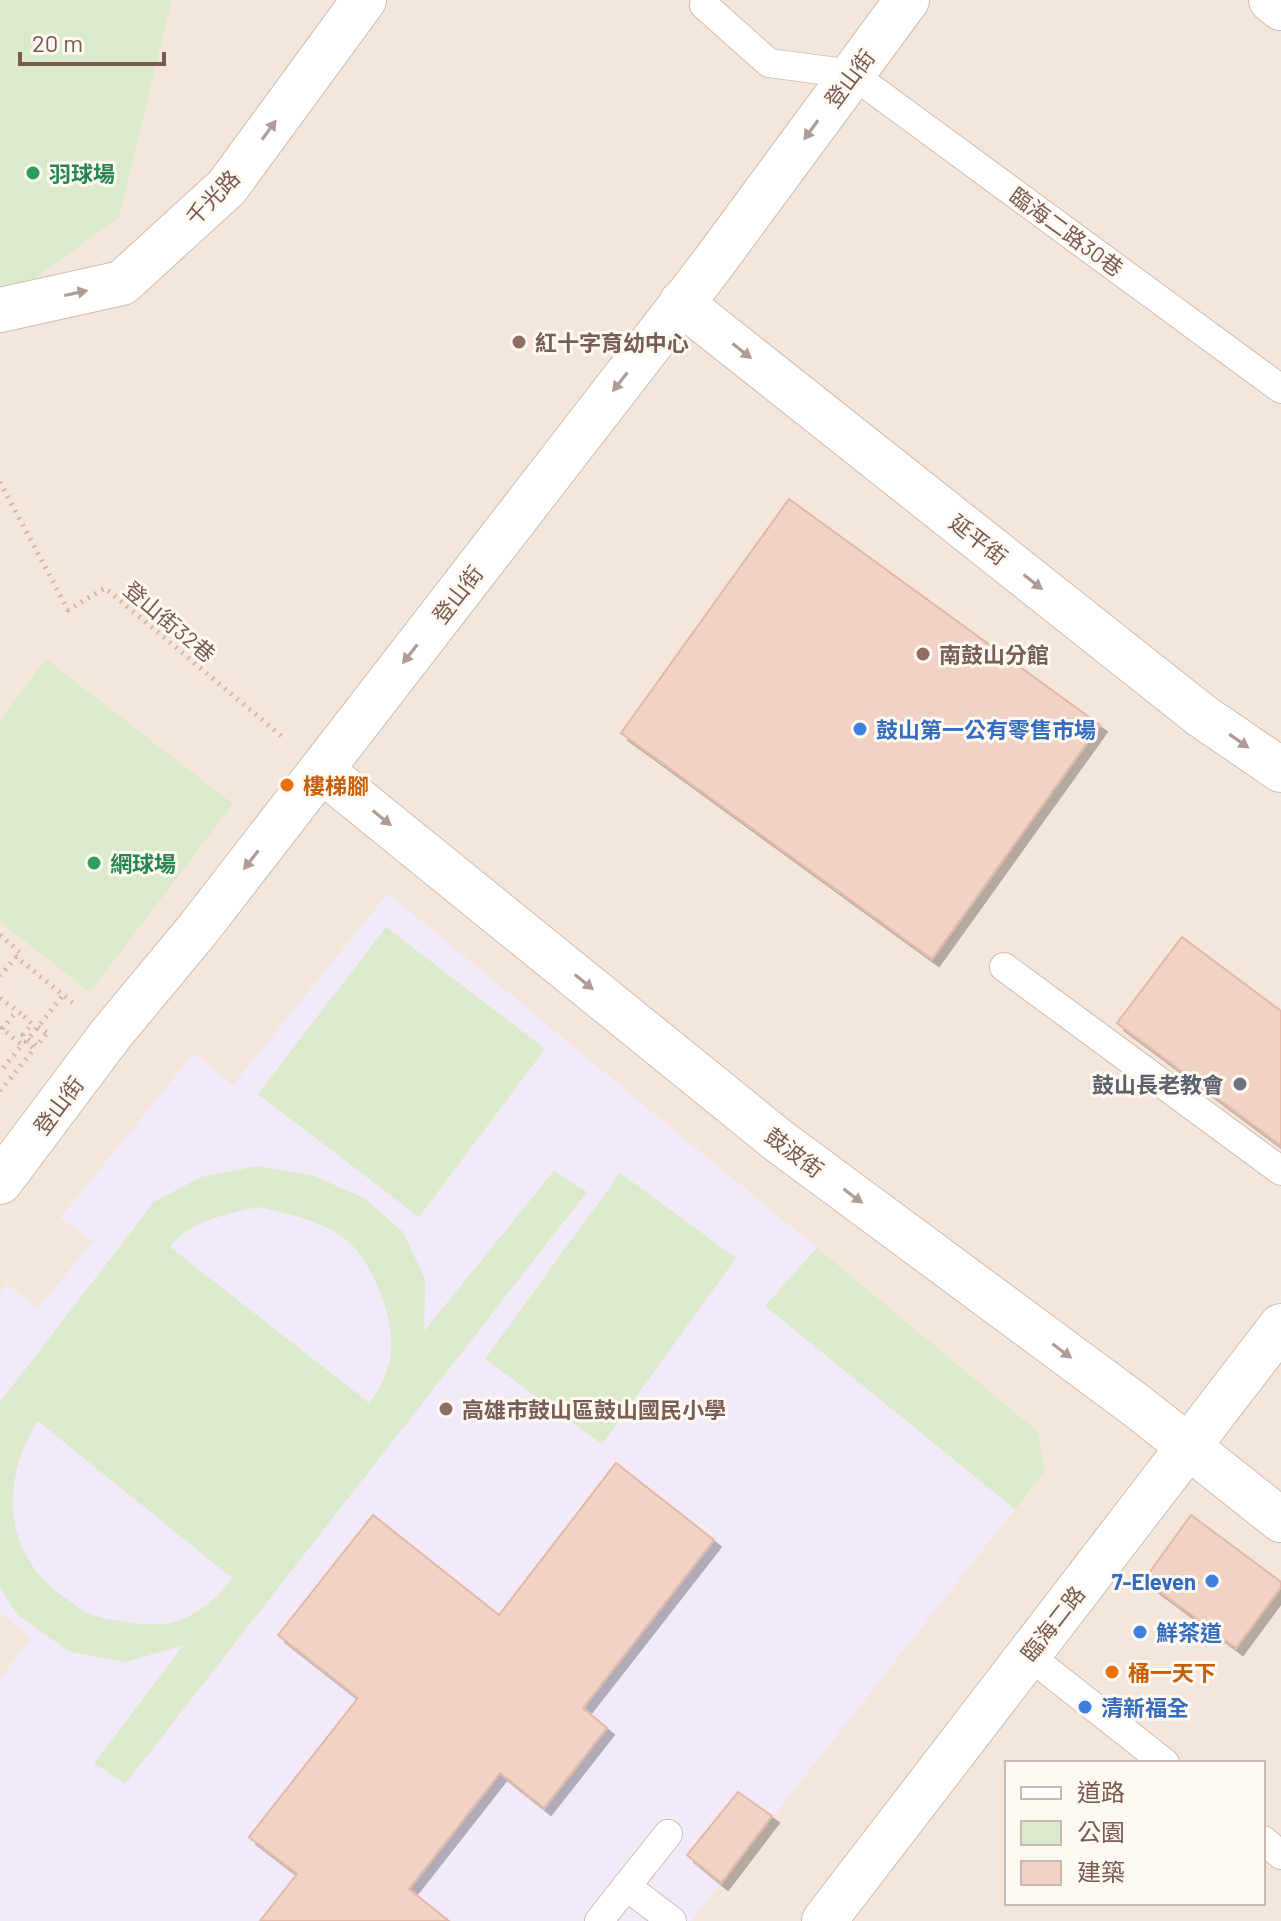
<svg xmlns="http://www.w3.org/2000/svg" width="1281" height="1921" font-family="Barlow,'Noto Sans TC',sans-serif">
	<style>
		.residential { fill: #f4e6db; fill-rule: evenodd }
		.education { fill: #f2e9f9 }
		.green { fill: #daeaca; fill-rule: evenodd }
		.building { fill: #f1d3c5; stroke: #e3b8a6; stroke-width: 2; filter: url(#shadow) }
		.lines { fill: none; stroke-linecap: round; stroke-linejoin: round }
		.service-casing { stroke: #cfbcb1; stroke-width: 30 }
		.minor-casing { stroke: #cfbcb1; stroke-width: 46 }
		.tertiary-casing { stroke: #cfbcb1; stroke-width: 46 }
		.path { stroke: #d7b6a7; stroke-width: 5; stroke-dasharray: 2 6; stroke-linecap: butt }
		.service { stroke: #fff; stroke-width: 28 }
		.minor { stroke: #fff; stroke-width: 44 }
		.tertiary { stroke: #fff; stroke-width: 44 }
		.path-bridge { stroke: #d7b6a7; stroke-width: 5; stroke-dasharray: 2 6; stroke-linecap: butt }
		.oneway { fill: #ae9c95 }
		.leisure-dot { fill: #2e9e5b; stroke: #fef9f3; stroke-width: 3 }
		.education-dot { fill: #8d6e63; stroke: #fef9f3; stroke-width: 3 }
		.shop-dot { fill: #3f7fe0; stroke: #fef9f3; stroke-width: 3 }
		.food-dot { fill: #e8710a; stroke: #fef9f3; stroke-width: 3 }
		.worship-dot { fill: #6b7280; stroke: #fef9f3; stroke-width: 3 }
		.labels { text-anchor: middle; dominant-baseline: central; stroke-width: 6; stroke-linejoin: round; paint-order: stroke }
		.street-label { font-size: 22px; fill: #785a4f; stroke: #fef9f3 }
		.leisure-label { font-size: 22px; font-weight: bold; fill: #27864d; stroke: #fef9f3; text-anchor: start }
		.education-label { font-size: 22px; font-weight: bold; fill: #785e54; stroke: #fef9f3; text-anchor: start }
		.shop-label { font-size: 22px; font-weight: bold; fill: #366cbe; stroke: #fef9f3; text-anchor: start }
		.food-label { font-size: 22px; font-weight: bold; fill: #c56008; stroke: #fef9f3; text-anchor: start }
		.worship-label { font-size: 22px; font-weight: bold; fill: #5b616d; stroke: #fef9f3; text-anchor: end }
	</style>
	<defs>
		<filter id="shadow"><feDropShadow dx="7" dy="7" stdDeviation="0" flood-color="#0004"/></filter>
	</defs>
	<rect width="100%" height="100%" fill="#fcf5ec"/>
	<path class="residential" d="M172,0H1281V1921H0V303L119,218ZM1007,1763H1263V1903H1007Z"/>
	<path class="education" d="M388,893L817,1248L766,1306L1015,1509L691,1921H0V1679L31,1637L0,1613V1293L7,1284L38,1308L93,1241L60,1218L194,1053L233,1085Z"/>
	<path class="green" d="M0,0H172L119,218L0,303Z
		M46,659L233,804L90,992L0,922V720Z
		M386,927L545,1049L419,1217L258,1094Z
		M257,1166L314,1176L364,1198L403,1232L425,1279L424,1331L554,1171L587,1192L125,1784L94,1763L184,1645L126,1662L70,1652L18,1615L0,1588V1402L154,1202L201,1177ZM258,1207C287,1213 315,1219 340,1235C370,1254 395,1317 391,1352C389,1370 381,1388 369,1403L170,1247C189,1221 228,1213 258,1207ZM38,1421L232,1578C219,1598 198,1614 175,1622C158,1628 107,1621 90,1614C81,1611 72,1602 64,1597C2,1554 0,1479 38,1421Z
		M620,1173L736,1258L602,1444L485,1359Z
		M817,1248L1037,1431L1045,1471L1015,1509L765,1306Z"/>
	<path class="building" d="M789,499L1100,725L932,959L621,733Z
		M1182,937L1281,1011V1146L1117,1023Z
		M616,1463L714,1540L583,1708L607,1728L544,1808L500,1773L409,1889L449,1921H260L297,1874L249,1837L358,1698L278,1635L373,1515L499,1615Z
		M1191,1515L1281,1582V1587L1236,1648L1144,1580Z
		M738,1792L772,1816L721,1883L687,1855Z"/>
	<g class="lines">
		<g class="service-casing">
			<path id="service" d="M705,0L704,5L769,63L852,74L1281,389
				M1004,967L1281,1171
				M1028,1655L1165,1763
				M1263,1840L1281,1855
				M626,1886L672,1921
				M599,1921L668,1834"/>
		</g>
		<g class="minor-casing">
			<path id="minor" d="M1271,0L1281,8
				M681,303L1202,716L1281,770
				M0,310L122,283L227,187L364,0
				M321,770L779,1141L1137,1406L1281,1520
				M0,1182L111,1034L199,928L711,266L907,0"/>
		</g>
		<g class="tertiary-casing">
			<path id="tertiary" d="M824,1921L1281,1326"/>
		</g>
		<path class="path" d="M0,482L68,610L105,588L285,739
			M0,935L20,952L0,976
			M15,956L77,1006
			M0,998L24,1016
			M0,1027L22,1045L0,1072
			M38,1027L47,1033
			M2,1029L17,1011
			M0,1091L34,1049L26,1042L63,995"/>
		<use href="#service" class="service"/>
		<use href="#minor" class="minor"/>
		<use href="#tertiary" class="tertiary"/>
		<path class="path-bridge" d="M24,1016L32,1024L23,1035L37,1046L47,1033"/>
	</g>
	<defs><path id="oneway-solid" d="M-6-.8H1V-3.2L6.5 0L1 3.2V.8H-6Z" transform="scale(2)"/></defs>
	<g class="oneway">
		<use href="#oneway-solid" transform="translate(269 130) rotate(-54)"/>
		<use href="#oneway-solid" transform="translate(811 130) rotate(126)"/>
		<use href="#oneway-solid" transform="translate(76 293) rotate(-12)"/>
		<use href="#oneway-solid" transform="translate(742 351) rotate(38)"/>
		<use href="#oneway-solid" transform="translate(620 382) rotate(128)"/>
		<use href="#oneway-solid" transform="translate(1033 582) rotate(38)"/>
		<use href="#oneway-solid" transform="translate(410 654) rotate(128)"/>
		<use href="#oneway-solid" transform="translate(1239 741) rotate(35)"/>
		<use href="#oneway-solid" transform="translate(382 818) rotate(39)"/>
		<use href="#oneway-solid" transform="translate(251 860) rotate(128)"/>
		<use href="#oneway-solid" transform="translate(584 982) rotate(39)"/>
		<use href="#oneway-solid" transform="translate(853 1196) rotate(37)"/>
		<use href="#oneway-solid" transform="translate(1062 1351) rotate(37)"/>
	</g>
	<g class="leisure-dot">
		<circle cx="33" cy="173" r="8"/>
		<circle cx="94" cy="863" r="8"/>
	</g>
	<g class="education-dot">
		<circle cx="519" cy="342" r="8"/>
		<circle cx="923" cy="654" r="8"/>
		<circle cx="446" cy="1409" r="8"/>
	</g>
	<g class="shop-dot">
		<circle cx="860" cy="729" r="8"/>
		<circle cx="1212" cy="1581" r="8"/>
		<circle cx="1140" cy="1632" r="8"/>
		<circle cx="1085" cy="1707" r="8"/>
	</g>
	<g class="food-dot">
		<circle cx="287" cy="785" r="8"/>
		<circle cx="1112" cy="1672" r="8"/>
	</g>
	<circle class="worship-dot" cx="1240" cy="1084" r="8"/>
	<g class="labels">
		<g class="street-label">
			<text transform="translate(849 78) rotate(-53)">登山街</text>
			<text transform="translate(212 197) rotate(-46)">千光路</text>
			<text transform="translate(1067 231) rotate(36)">臨海二路30巷</text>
			<text transform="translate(979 539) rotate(38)">延平街</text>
			<text transform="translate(457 594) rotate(-52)">登山街</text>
			<text transform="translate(170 621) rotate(40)">登山街32巷</text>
			<text transform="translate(58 1105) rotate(-53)">登山街</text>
			<text transform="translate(795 1152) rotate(37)">鼓波街</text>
			<text transform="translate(1052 1623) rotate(-52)">臨海二路</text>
		</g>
		<g class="leisure-label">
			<text x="49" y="173">羽球場</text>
			<text x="110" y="863">網球場</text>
		</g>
		<g class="education-label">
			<text x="535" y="342">紅十字育幼中心</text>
			<text x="939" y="654">南鼓山分館</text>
			<text x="462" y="1409">高雄市鼓山區鼓山國民小學</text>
		</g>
		<g class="shop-label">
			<text x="876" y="729">鼓山第一公有零售市場</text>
			<text x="1196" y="1581" text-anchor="end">7-Eleven</text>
			<text x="1156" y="1632">鮮茶道</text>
			<text x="1101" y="1707">清新福全</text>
		</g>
		<g class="food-label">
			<text x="303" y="785">樓梯腳</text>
			<text x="1128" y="1672">桶一天下</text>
		</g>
		<g class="worship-label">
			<text x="1224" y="1084">鼓山長老教會</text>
		</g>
	</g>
	<rect x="1005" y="1761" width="260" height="144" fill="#fef9f3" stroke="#c8b9b1" stroke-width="2"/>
	<rect x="1021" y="1787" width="40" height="12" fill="#ffffff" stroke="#c8b9b1" stroke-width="2"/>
	<text x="1077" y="1801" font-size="24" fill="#785a4f">道路</text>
	<rect x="1021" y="1821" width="40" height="24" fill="#daeaca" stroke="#c8b9b1" stroke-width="2"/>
	<text x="1077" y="1841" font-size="24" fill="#785a4f">公園</text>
	<rect x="1021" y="1861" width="40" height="24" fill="#f1d3c5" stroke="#c8b9b1" stroke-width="2"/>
	<text x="1077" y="1881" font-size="24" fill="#785a4f">建築</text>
	<path d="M20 52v12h144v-12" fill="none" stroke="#785a4f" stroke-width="4"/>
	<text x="32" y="52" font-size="24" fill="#785a4f" stroke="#fef9f3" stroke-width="6" paint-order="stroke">20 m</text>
</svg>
